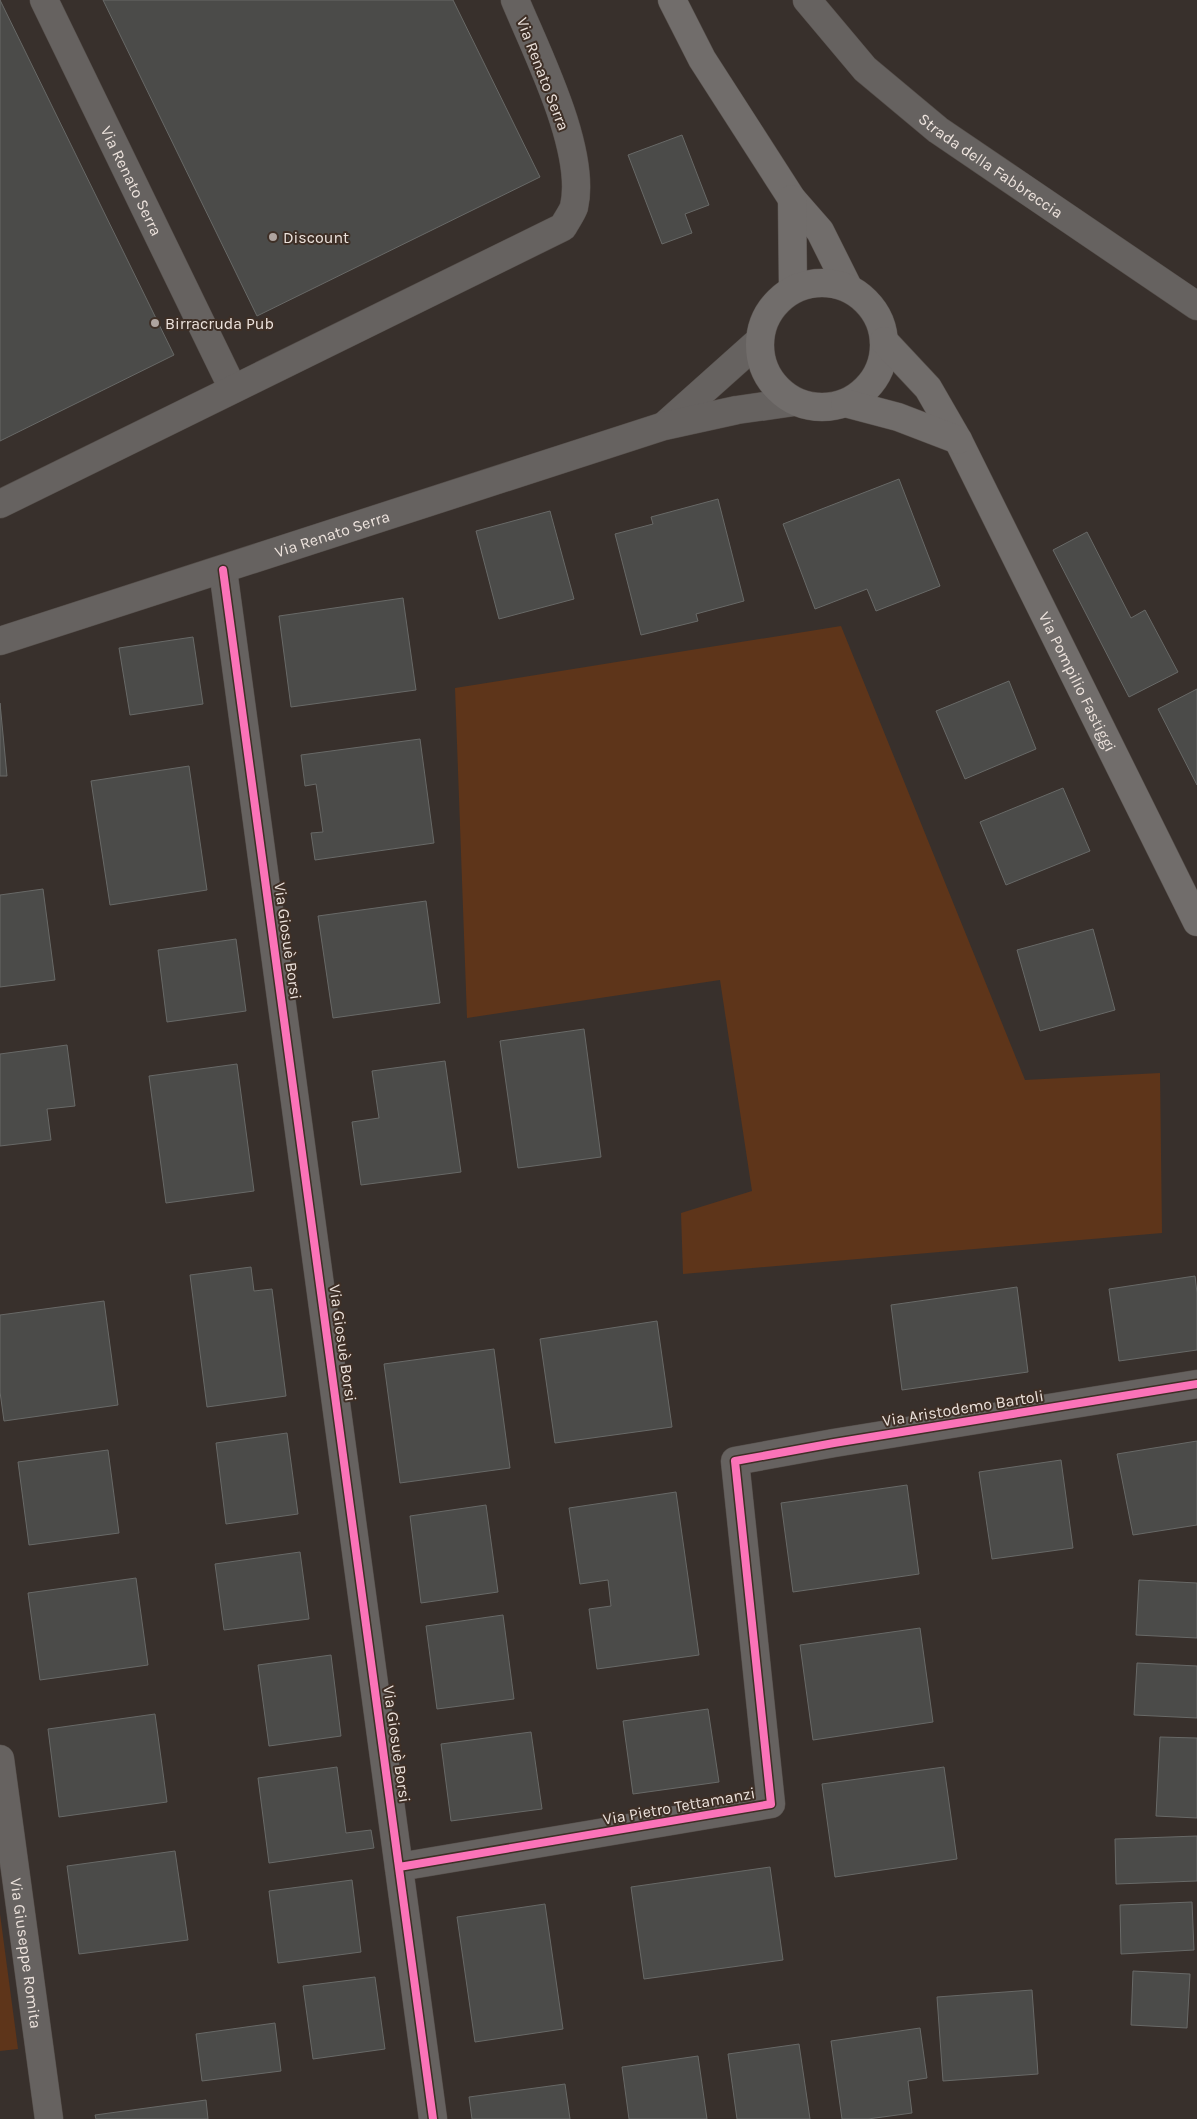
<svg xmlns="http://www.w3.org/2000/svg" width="1197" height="2119" font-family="Karla,sans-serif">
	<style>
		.green { fill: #5e351a }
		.building { fill: #4b4b49; stroke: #686967 }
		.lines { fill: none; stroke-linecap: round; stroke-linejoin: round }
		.street-casing { stroke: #544d49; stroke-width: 29 }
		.secondary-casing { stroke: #544d49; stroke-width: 29 }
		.street { stroke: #666260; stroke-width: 28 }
		.secondary { stroke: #716d6b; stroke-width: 28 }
		.cycleway-casing { stroke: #3e2f26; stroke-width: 11 }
		.cycleway { stroke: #fb73b8; stroke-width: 8 }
		.poi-dot { fill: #aea49f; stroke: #3e2f26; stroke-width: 2 }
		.labels { text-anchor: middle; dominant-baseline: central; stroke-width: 4; stroke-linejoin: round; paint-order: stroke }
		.street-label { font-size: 16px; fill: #ede3dd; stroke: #3e2f26 }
		.poi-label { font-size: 16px; fill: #ede3dd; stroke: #3e2f26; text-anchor: start }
	</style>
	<rect width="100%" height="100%" fill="#38302c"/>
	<path class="green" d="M841,626L1025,1080L1160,1073L1162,1233L683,1274L681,1213L752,1191L720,980L467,1018L455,688Z
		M0,1914L18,2049L0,2051Z"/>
	<path class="building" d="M0,0L174,355L0,441Z
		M103,0H453L540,177L257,316Z
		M682,135L709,205L685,214L692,233L662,244L628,155Z
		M899,479L940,586L876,611L867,589L815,609L783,524Z
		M718,499L744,601L696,614L698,621L641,635L615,534L653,524L651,517Z
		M550,511L574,599L499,619L476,531Z
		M1087,532L1131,618L1145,610L1178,672L1129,697L1053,550Z
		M403,598L416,690L291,707L279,616Z
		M193,637L203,704L130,715L119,648Z
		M1009,681L1036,749L965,779L936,711Z
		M1197,689V785L1158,709Z
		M0,703L7,776H0Z
		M420,739L434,843L315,860L311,833L323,832L316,784L305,786L301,755Z
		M189,766L207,890L110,905L91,781Z
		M1063,788L1090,851L1006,885L980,822Z
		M43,889L55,980L0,987V895Z
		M426,901L440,1003L333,1018L318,916Z
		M1093,929L1115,1010L1040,1031L1017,950Z
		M236,939L246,1011L167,1022L158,950Z
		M584,1029L601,1157L518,1168L500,1041Z
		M67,1045L75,1106L47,1109L51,1140L0,1146V1054Z
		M445,1061L461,1172L361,1185L352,1122L379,1118L372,1071Z
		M237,1064L254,1191L166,1203L149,1076Z
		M251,1267L254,1291L272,1289L286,1396L207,1407L190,1275Z
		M1195,1276L1197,1293V1350L1119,1361L1109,1289Z
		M1017,1287L1028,1372L902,1390L891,1305Z
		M104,1301L118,1405L4,1421L0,1392V1315Z
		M657,1321L672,1427L555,1443L540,1339Z
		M494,1349L510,1468L400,1483L384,1364Z
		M287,1433L298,1514L226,1524L216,1443Z
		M1197,1441V1525L1133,1535L1117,1454Z
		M108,1450L119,1533L29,1545L18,1462Z
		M1061,1460L1073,1548L992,1559L979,1472Z
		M907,1485L919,1574L793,1592L781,1503Z
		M676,1492L699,1655L597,1669L589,1609L611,1606L608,1580L580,1584L569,1508Z
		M486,1505L498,1592L421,1603L410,1516Z
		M300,1552L309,1619L224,1630L215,1564Z
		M136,1578L148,1665L40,1680L28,1593Z
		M1139,1580L1197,1583V1638L1136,1635Z
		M503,1615L514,1699L437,1709L426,1626Z
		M920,1628L933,1722L813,1740L800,1645Z
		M331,1655L341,1736L269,1746L258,1665Z
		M1137,1663L1197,1666V1718L1134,1715Z
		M708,1709L719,1782L633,1794L623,1721Z
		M155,1714L167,1802L59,1817L48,1729Z
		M531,1732L542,1809L451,1821L441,1744Z
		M1160,1737L1197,1738V1818L1156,1816Z
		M337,1767L346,1833L371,1830L374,1848L269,1863L258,1778Z
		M944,1767L957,1859L835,1877L822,1784Z
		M1197,1836V1881L1116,1884L1115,1839Z
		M175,1851L188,1940L79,1954L67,1866Z
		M770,1867L783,1960L644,1979L631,1887Z
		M352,1880L361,1952L278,1963L269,1891Z
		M1192,1902L1194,1950L1121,1954L1120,1905Z
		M545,1904L563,2029L475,2042L457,1917Z
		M1133,1971L1190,1974L1187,2028L1131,2025Z
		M375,1977L385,2049L313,2059L303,1986Z
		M1032,1990L1038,2074L943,2081L937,1997Z
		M275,2023L281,2071L202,2081L196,2034Z
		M920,2028L927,2078L908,2081L912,2113L868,2119H842L831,2041Z
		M799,2044L810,2119H737L728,2054Z
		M698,2056L707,2119H629L622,2067Z
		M565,2084L570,2119H472L469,2097Z
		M206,2100L208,2119H96L95,2115Z"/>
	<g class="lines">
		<g class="street-casing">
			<g id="street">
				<path id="s1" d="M44,0L233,389"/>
				<path id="s2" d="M807,0L865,69L938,130L1197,306"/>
				<path d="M665,425L759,341"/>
				<path d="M0,504L563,227C566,221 572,213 574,207C587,151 537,53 515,0"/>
				<path d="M223,570L433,2119"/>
				<path id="s3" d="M0,641L664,426L737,410L794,402"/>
				<path id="s4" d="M0,1759L49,2119"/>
				<path d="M399,1867L771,1804L735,1461L834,1443L1197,1384"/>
			</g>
		</g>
		<g class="secondary-casing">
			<g id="secondary">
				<path d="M672,0L702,59L792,199L820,231L848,287"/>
				<path d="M792,199L793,289"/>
				<circle cx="822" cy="345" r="62"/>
				<path id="s5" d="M884,341L928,388L958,440L1197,922"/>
				<path d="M845,403L898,417L958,440"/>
			</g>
		</g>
		<use href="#street" class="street"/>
		<use href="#secondary" class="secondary"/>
		<g class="cycleway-casing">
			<path id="cycleway" d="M223,570L433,2119
				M399,1867L771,1804L735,1461L834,1443L1197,1384"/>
		</g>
		<use href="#cycleway" class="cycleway"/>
	</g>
	<g class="poi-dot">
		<circle cx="273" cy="237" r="5"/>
		<circle cx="155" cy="323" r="5"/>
	</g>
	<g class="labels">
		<g class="street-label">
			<text transform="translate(543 74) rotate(69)">Via Renato Serra</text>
			<text stroke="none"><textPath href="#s2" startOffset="249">Strada della Fabbreccia</textPath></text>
			<text stroke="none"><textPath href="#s1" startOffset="201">Via Renato Serra</textPath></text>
			<text stroke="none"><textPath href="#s3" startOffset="349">Via Renato Serra</textPath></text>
			<text stroke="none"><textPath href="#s5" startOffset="394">Via Pompilio Fastiggi</textPath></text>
			<text transform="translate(288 941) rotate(82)">Via Giosuè Borsi</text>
			<text transform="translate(343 1343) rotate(82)">Via Giosuè Borsi</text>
			<text transform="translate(963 1408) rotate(-9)">Via Aristodemo Bartoli</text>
			<text transform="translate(397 1744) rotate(82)">Via Giosuè Borsi</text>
			<text transform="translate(679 1806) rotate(-10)">Via Pietro Tettamanzi</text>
			<text stroke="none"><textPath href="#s4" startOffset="196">Via Giuseppe Romita</textPath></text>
		</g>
		<g class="poi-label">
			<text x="283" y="237">Discount</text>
			<text x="165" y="323">Birracruda Pub</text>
		</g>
	</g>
</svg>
